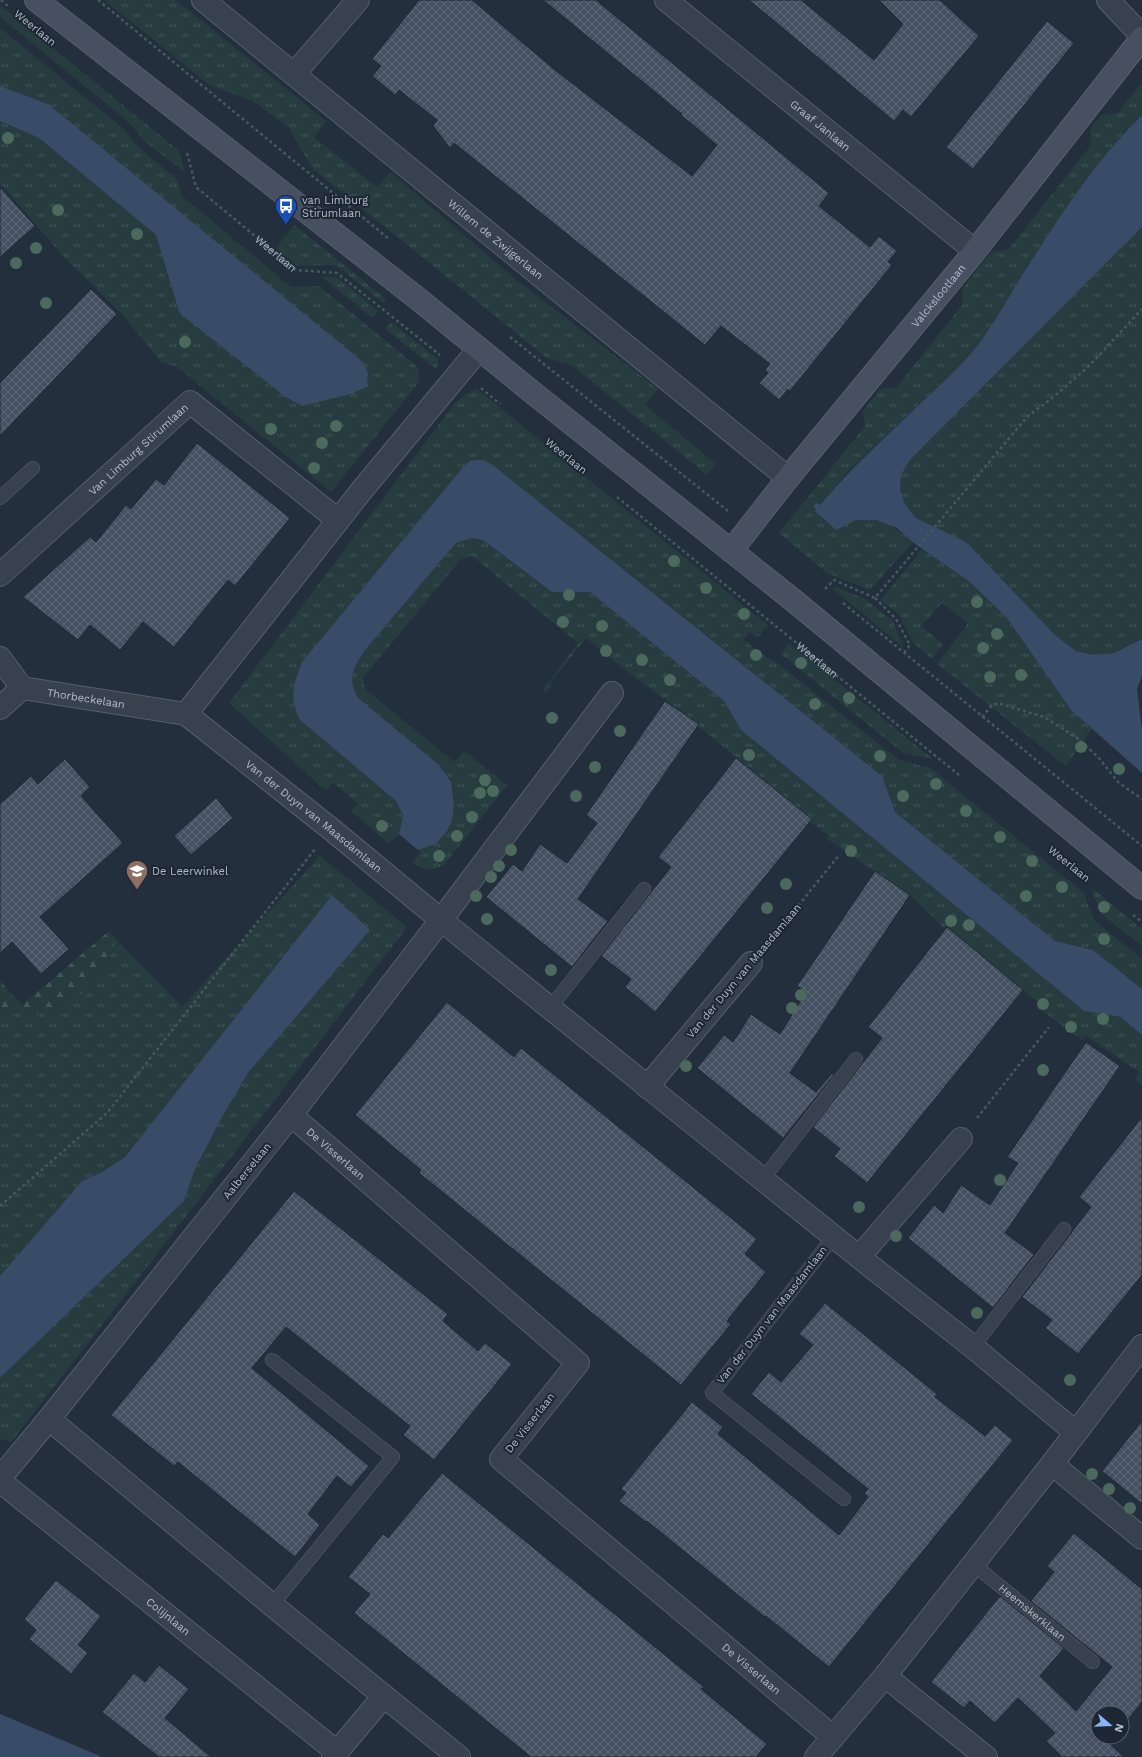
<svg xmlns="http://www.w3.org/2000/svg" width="1142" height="1757" font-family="'Work Sans',sans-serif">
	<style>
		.grass { fill: url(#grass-tufts) }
		.forest { fill: url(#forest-firs) }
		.water { fill: #394c67 }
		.building { fill: url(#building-cross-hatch); stroke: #1f2835 }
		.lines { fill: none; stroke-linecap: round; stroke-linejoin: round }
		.service-casing { stroke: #565f6c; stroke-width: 14 }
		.minor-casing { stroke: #565f6c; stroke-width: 24 }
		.secondary-casing { stroke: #565f6c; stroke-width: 24 }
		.path { stroke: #44595c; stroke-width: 2.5; stroke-dasharray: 3 3; stroke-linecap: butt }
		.service { stroke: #38414e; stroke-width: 13 }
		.minor { stroke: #38414e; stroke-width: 22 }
		.secondary { stroke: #465061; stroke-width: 22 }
		.tree { fill: #4b6a5d }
		.labels { text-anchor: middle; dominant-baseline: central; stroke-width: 4; stroke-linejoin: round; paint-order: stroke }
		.street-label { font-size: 11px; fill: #b4bcc9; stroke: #1d2633 }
		.poi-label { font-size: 11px; fill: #b4bcc9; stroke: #1d2633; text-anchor: start }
	</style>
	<defs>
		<pattern id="grass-tufts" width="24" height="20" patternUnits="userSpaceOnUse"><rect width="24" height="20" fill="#263c3f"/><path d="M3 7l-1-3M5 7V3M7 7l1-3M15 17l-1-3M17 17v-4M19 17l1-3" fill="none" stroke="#435659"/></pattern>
		<pattern id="forest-firs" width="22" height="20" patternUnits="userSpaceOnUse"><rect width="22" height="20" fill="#263c3f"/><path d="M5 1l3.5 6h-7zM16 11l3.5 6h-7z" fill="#435659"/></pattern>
		<pattern id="building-cross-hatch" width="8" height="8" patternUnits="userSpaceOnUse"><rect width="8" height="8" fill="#455162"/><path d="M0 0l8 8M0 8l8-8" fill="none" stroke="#5d6877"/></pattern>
	</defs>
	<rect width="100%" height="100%" fill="#242f3e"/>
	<path class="grass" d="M104,0H176L326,121L314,137L377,187L390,172L518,281L658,389L645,405L716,464L707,475L571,365L547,358L312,168L289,128L253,101L211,86Z
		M0,5L179,151L185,172L145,142L130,123L0,17Z
		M0,28L125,130L138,147L177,179L182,196L291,287L319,286L419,368V382L331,492L176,366L162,363L120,312L63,256L0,183V121L39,138L149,229L156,235L179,312L302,406L48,104L0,86Z
		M1142,83V115L1127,129L1080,188L1042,243L994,323L976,347L955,370L846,474L816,509L836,530C842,527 849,522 856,520C878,515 897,528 913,542L870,590L827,573L779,533L865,426L863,411L880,389L896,388L963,304L962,289L992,251L1008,250L1091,145L1090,129L1102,115L1117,113Z
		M294,225L386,299L383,303L336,265L297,266L276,248Z
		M1142,227V639L1114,653L1093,655L1076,651L1055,635L940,530L916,518L905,504L900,490L901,475L910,460Z
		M322,277H337L378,311L372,318Z
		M391,322L438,359L437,370L385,329Z
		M477,389L768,625L757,638L750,632L743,639L766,657L775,661L899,760L930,768L1083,892L1095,921L1142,959V989L1093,950L1055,941L895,812L882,776L542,504L470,461L381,566L302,662L296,675L293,691L300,720L396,801L403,815L399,834L389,843L351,811L358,803L333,783L326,791L229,703L455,403L466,394Z
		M472,538L483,540L552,592H590L724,701L741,730L1084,1011L1121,1017L1142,1035V1086L1135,1079L1139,1072L1085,1035L1082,1040L1038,1008L1041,1005L946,926L944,928L910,895L827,839L829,836L810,822L812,819L698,726L699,724L639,681L586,638L550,683L552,685L546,693L543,689L578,643L472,556L461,559L363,678L365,689L454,762L464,751L507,785L444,865C431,872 424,871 412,862L421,852L418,850L436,844L447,831L452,820L454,806L451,783L439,765L358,698C347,678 353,668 365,650L456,543Z
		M922,549L970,582L1007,618L1071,710L1092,728L1066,766L937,664L968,623L942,603L921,626L943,644L932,659L913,643L899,615L881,600Z
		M836,587L865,599L893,621L904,648L833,589Z
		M789,643L933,759L903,753L781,654Z
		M320,856L407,927L141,1275L11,1442L0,1439V1378L184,1201L195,1169L221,1119L248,1073L369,930L332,895L125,1157L102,1172L82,1181L0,1276V1008L74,1000C88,985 115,960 115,938L182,1007Z
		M1091,887L1142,929V946L1101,914Z"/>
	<path class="forest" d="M109,931L115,938C115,955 88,990 74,1000C63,1008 47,1012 33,1013C22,1013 11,1008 0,1008V981L22,1005Z"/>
	<path class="water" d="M0,86L48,104L363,362L368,373L367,387L351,394L302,406L286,397L192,323L179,312L156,235L39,138L0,121Z
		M1142,115V227L910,460L901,475L900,490L905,504L916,518L966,542L1055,635L1076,651L1093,655L1114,653L1142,639V676L1137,689L1142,729V773L1071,710L1007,618L970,582L915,544L897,528L876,520H856L836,530L815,511L816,509L813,507L816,503L820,505C851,468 887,436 922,402C941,384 961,366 977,346C994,324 1007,300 1021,277C1057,220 1094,162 1142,115Z
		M476,460H484L494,466L882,776L895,812L1055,941L1093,950L1142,989V1035L1121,1017L1084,1011L741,730L724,701L590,592H552L483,540L472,538L456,543L365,650C353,668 347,678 358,698L439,765L451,782L454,806L452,820L447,831L436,844L418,850L399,834L403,815L396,801L300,720C289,699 293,683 302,662L464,466L470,461Z
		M332,895L370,930L248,1073L221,1119L195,1169L184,1201L0,1378V1276L82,1181L102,1172L125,1157Z
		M0,1714L100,1756V1757H0Z"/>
	<path class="building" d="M419,0H472L555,70L692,176L717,145L681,115L682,114L543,0H596L829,193L819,206L870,247L879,236L897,251L888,262L892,265L790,391L788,389L779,400L759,383L768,373L765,370L770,364L721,326L705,345L454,143L450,148L433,126L437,120L399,90L395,95L372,76L381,66L372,59Z
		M749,0H801L874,60L903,24L879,0H940L979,36L911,117L903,110L894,121Z
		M1047,21L1074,43L973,169L946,147Z
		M0,187L35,226L0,257Z
		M91,289L117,314L0,436V383Z
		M197,443L290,518L235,586L228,580L174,647L143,622L120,650L90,625L78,640L23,597L90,537L96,542L126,505L131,509L156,479L164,485Z
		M665,701L699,724L578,899L608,921L622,903L572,967L486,897L513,864L522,871L540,844L567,863L597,823L586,815Z
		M736,758L812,819L655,1012L625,987L631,979L601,956L671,867L658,857Z
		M65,759L90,787L81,796L123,843L40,917L69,949L41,974L12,942L0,953V804L31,776L38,784Z
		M216,798L233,818L191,855L174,836Z
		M875,871L910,895L790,1073L816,1092L832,1073L834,1075L783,1138L697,1068L724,1035L733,1042L751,1014L780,1034L806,992L797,986Z
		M947,927L1023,990L867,1183L834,1156L840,1149L813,1127L882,1038L868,1027Z
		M447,1002L514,1057L521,1048L757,1239L745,1254L766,1272L727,1321L731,1324L681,1385L419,1173L421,1170L355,1115Z
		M1086,1042L1120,1066L1005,1233L1034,1254L1042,1244L993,1308L908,1238L934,1205L943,1213L961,1185L990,1205L1018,1163L1007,1157Z
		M1142,1117V1275L1078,1354L1045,1328L1052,1320L1022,1297L1091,1207L1079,1197Z
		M294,1191L448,1314L443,1321L478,1351L485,1343L512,1364L434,1460L403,1435L410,1426L286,1327L252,1368L253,1369L369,1466L351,1487L337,1476L308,1514L320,1525L295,1557L178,1462L174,1466L111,1415Z
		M825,1303L937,1394L935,1397L985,1436L995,1425L1013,1440L829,1667L766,1616L765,1617L647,1521L646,1522L619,1501L626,1493L621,1489L692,1402L723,1427L718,1434L839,1535L868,1497L864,1493L868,1489L751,1394L769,1372L781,1382L813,1345L799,1334Z
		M1142,1421V1504L1102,1471Z
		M442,1473L704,1687L701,1689L767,1744L756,1757H531L354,1613L370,1594L348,1577L383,1534L388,1538Z
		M1074,1533L1142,1589V1702L1122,1727V1713H1098V1737H1114L1109,1743L1124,1757H1062L1046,1741L1055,1733L1018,1698L995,1723L970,1701L964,1708L931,1682L1000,1596L1064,1648L1040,1676L1076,1711L1112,1667L1031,1601L1054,1572L1047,1566Z
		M56,1580L101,1616L78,1645L88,1653L71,1674L29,1639L36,1630L24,1619Z
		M159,1665L189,1689L165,1718L211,1757H159L102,1712L134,1673L145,1682Z"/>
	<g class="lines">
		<g class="service-casing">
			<g id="service">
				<path d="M0,498L33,468"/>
				<path d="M550,1008L644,889"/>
				<path d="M763,1179L856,1059"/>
				<path d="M834,1236L712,1393L844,1499"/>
				<path d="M973,1347L1064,1229"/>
				<path id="s3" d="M972,1563L1093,1662"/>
				<path d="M272,1605L393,1457L272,1360"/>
			</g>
		</g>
		<g class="minor-casing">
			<g id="minor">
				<path id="s4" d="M203,0L788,478"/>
				<path id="s5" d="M666,0L975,251"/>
				<path d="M1108,0L1142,36"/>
				<path d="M294,74L358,0"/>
				<path id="s6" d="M0,575L190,402L338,520"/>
				<path id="s7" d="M0,658L22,688L186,714L331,829L441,920L291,1115L49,1419"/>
				<path d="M612,693L441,920L859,1257L973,1347L1075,1432"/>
				<path d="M0,708L22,688"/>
				<path d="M186,714L362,490L479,349"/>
				<path d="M647,1087L751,963"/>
				<path id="s8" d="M291,1115L578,1363L501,1459L833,1737"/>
				<path d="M859,1257L961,1139"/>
				<path d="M1052,1464L1142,1538"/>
				<path d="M0,1478L49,1419L272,1605L459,1757"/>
				<path id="s9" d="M0,1481L337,1752L333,1757"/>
				<path d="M885,1676L986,1757"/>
				<path d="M337,1752L384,1696"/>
				<path d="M816,1757L885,1676L1052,1464L1142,1346"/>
			</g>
		</g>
		<g class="secondary-casing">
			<g id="secondary">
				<path d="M36,0L417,298L527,388L793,600L1142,888"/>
				<path id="s10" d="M731,551L788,478L975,251L1142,38"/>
			</g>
		</g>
		<g class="path">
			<path d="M1,0L9,7"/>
			<path d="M98,0L389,239"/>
			<path id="s1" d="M187,153L196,187L296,270L337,273L440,355"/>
			<path d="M510,337L728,511"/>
			<path d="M481,388L500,404"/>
			<path id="s2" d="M617,497L959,775"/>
			<path d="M825,589L834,580L875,598L1027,417L1056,395L1090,365L1142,309"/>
			<path d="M875,598L896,619L910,645L904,653"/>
			<path d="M843,603L1142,846"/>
			<path d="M982,717L993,704H1001L1044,717L1076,737L1098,757L1119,783L1142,799"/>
			<path d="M1133,915L1142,922"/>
			<path d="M768,943L840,854"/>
			<path d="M977,1118L1049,1027"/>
			<path d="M0,1206L107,1113L315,849"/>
		</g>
		<use href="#service" class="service"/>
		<use href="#minor" class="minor"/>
		<use href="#secondary" class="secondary"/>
	</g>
	<g class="tree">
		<circle cx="8" cy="138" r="6"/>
		<circle cx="58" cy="210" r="6"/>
		<circle cx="137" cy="234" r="6"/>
		<circle cx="36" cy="248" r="6"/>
		<circle cx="16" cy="263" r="6"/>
		<circle cx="46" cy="303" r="6"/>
		<circle cx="185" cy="342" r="6"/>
		<circle cx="336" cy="426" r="6"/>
		<circle cx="271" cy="429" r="6"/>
		<circle cx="322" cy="443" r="6"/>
		<circle cx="314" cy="468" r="6"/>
		<circle cx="674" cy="561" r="6"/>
		<circle cx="706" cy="588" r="6"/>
		<circle cx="569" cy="595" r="6"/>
		<circle cx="977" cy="602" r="6"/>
		<circle cx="744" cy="614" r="6"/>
		<circle cx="563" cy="622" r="6"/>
		<circle cx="602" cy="626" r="6"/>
		<circle cx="997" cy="634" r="6"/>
		<circle cx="983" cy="648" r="6"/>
		<circle cx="606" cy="651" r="6"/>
		<circle cx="756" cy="655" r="6"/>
		<circle cx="642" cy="660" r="6"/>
		<circle cx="801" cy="663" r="6"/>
		<circle cx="1021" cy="675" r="6"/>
		<circle cx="990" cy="677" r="6"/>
		<circle cx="670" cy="680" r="6"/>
		<circle cx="849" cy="698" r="6"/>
		<circle cx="815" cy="704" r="6"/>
		<circle cx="552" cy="718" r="6"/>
		<circle cx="620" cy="731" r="6"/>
		<circle cx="1081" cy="747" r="6"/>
		<circle cx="749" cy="755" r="6"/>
		<circle cx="880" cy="756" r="6"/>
		<circle cx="595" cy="767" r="6"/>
		<circle cx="1119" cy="769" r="6"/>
		<circle cx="485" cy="780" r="6"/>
		<circle cx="936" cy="784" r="6"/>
		<circle cx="493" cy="791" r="6"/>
		<circle cx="480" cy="793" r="6"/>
		<circle cx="576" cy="796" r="6"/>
		<circle cx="903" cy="796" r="6"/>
		<circle cx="966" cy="811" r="6"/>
		<circle cx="472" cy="817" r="6"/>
		<circle cx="382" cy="826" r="6"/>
		<circle cx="457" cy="836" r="6"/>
		<circle cx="1000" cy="837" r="6"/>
		<circle cx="511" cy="850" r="6"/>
		<circle cx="851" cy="851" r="6"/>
		<circle cx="439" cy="856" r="6"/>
		<circle cx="1032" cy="861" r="6"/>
		<circle cx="499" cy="866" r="6"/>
		<circle cx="491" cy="877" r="6"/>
		<circle cx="786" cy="884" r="6"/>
		<circle cx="1062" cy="887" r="6"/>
		<circle cx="476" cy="896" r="6"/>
		<circle cx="1026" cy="896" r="6"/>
		<circle cx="1104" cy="907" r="6"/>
		<circle cx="767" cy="908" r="6"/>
		<circle cx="487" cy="919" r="6"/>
		<circle cx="951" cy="921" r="6"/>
		<circle cx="969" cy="925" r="6"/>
		<circle cx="1104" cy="939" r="6"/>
		<circle cx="551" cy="970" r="6"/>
		<circle cx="801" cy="995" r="6"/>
		<circle cx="1043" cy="1004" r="6"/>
		<circle cx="792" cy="1008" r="6"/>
		<circle cx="1103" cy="1019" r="6"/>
		<circle cx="1071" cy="1027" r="6"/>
		<circle cx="686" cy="1066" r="6"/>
		<circle cx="1043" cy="1070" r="6"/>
		<circle cx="1000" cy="1180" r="6"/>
		<circle cx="859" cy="1207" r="6"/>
		<circle cx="896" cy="1236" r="6"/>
		<circle cx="977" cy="1313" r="6"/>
		<circle cx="1070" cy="1380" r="6"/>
		<circle cx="1092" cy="1474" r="6"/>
		<circle cx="1109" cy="1489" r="6"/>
		<circle cx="1130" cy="1508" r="6"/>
	</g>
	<defs>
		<g id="bus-pin" transform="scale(1.15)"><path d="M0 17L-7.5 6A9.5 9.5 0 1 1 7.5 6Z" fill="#1a4fb4" stroke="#1d2633"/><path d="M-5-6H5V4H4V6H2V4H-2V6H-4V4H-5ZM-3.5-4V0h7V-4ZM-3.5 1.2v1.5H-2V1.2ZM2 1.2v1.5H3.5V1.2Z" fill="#fff"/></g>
		<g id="school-pin" transform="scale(1.15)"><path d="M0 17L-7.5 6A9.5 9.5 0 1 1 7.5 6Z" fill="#8d6e63" stroke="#1d2633"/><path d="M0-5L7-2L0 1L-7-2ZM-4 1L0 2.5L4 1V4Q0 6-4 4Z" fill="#fff"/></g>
	</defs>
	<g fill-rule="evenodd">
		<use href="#bus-pin" x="286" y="206"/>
		<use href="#school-pin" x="137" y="871"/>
	</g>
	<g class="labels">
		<g class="street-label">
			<text transform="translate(35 28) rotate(39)">Weerlaan</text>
			<text stroke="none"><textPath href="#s5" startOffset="199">Graaf Janlaan</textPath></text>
			<text stroke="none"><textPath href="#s4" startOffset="378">Willem de Zwijgerlaan</textPath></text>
			<text stroke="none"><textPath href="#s1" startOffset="139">Weerlaan</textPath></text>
			<text stroke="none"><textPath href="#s10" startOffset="329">Valckslootlaan</textPath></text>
			<text stroke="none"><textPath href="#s6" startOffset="187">Van Limburg Stirumlaan</textPath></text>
			<text transform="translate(566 456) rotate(39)">Weerlaan</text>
			<text stroke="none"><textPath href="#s2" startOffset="258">Weerlaan</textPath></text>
			<text stroke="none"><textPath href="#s7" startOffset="102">Thorbeckelaan</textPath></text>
			<text stroke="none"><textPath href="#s7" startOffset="367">Van der Duyn van Maasdamlaan</textPath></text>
			<text transform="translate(1069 864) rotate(39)">Weerlaan</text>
			<text transform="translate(744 971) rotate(-50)">Van der Duyn van Maasdamlaan</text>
			<text stroke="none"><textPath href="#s8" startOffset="59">De Visserlaan</textPath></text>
			<text transform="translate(247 1171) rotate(-51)">Aalberselaan</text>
			<text transform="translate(772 1315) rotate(-52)">Van der Duyn van Maasdamlaan</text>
			<text transform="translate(530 1423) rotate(-52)">De Visserlaan</text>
			<text stroke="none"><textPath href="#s3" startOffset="78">Heemskerklaan</textPath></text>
			<text stroke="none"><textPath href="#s9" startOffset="216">Colijnlaan</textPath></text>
			<text stroke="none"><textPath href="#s8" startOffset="829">De Visserlaan</textPath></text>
		</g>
		<g class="poi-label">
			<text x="302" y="200">van Limburg<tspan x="302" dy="13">Stirumlaan</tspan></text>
			<text x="152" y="871">De Leerwinkel</text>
		</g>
	</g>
	<g transform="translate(1110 1725) rotate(109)"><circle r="19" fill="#1d2633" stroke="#59626f"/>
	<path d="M0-3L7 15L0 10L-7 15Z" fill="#8ab4f8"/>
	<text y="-6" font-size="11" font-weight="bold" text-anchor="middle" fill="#b4bcc9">N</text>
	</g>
</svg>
